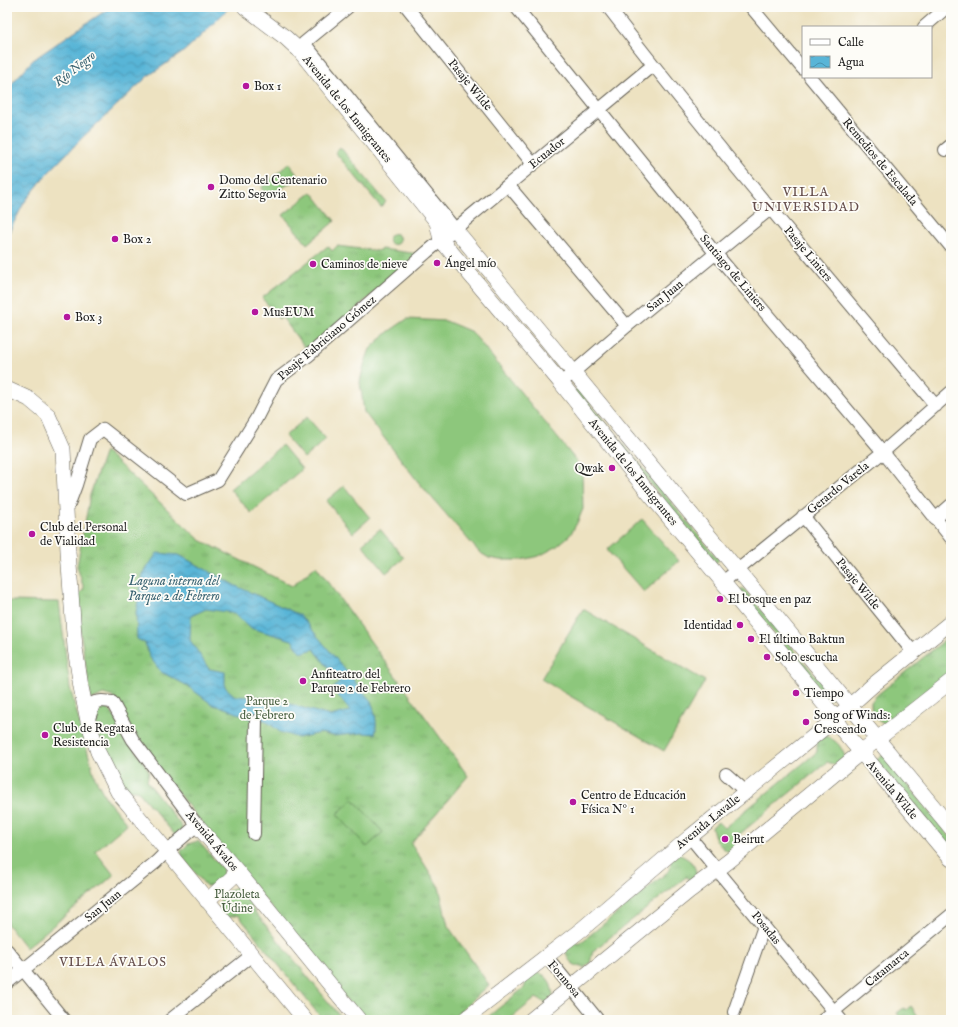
<svg xmlns="http://www.w3.org/2000/svg" width="958" height="1027" font-family="'IM FELL English',serif">
	<style>
		.grass { fill: url(#grass-tufts); stroke: #54724c }
		.pitch { fill: #8dc77c; stroke: #54724c }
		.water { fill: url(#water-waves); stroke: #3a687a; fill-rule: evenodd }
		.lines { fill: none; stroke-linecap: round; stroke-linejoin: round }
		.minor-casing { stroke: #656156; stroke-width: 14 }
		.major-casing { stroke: #656156; stroke-width: 16 }
		.minor { stroke: #fff; stroke-width: 12 }
		.major { stroke: #fff; stroke-width: 15 }
		.poi-dot { fill: #b5179e; stroke: #fdfcf7; stroke-width: 1.5 }
		.labels { text-anchor: middle; dominant-baseline: central; stroke-width: 3.5; stroke-linejoin: round; paint-order: stroke }
		.street-label { font-size: 12px; fill: #1c1c1c; stroke: #fdfcf7 }
		.poi-label { font-size: 12px; fill: #1c1c1c; stroke: #fdfcf7; text-anchor: start }
		.park-label { font-size: 12px; fill: #496042; stroke: #fdfcf7 }
		.water-label { font-size: 13px; font-style: italic; fill: #376170; stroke: #fdfcf7 }
		.neighbourhood-label { font-size: 13px; letter-spacing: 1px; fill: #654e4c; stroke: #fdfcf7 }
	</style>
	<defs>
		<pattern id="grass-tufts" width="24" height="20" patternUnits="userSpaceOnUse"><rect width="24" height="20" fill="#8dc77c"/><path d="M3 7l-1-3M5 7V3M7 7l1-3M15 17l-1-3M17 17v-4M19 17l1-3" fill="none" stroke="#79aa6b"/></pattern>
		<pattern id="water-waves" width="16" height="10" patternUnits="userSpaceOnUse"><rect width="16" height="10" fill="#59b5d7"/><path d="M0 5q4-4 8 0t8 0" fill="none" stroke="#4992ae"/></pattern>
	</defs>
	<rect width="100%" height="100%" fill="#fdfcf7"/>
	<filter id="ink" filterUnits="userSpaceOnUse"><feTurbulence type="fractalNoise" baseFrequency=".025" numOctaves="2"/><feDisplacementMap in="SourceGraphic" scale="8" xChannelSelector="R" yChannelSelector="G"/><feConvolveMatrix kernelMatrix="1 2 1 2 8 2 1 2 1" color-interpolation-filters="sRGB"/></filter>
	<filter id="wash" filterUnits="userSpaceOnUse"><feTurbulence type="fractalNoise" baseFrequency=".012" numOctaves="4" result="noise"/><feDisplacementMap in="SourceGraphic" scale="16" xChannelSelector="R" yChannelSelector="G"/><feGaussianBlur stdDeviation="0.9" result="paint"/><feColorMatrix in="noise" values="0 0 0 0 0 0 0 0 0 0 0 0 0 0 0 0 0 1.4 0 .05"/><feComposite in="paint" operator="in"/></filter>
	<g filter="url(#wash)">
		<rect width="100%" height="100%" fill="#ede2c1"/>
		<path class="grass" d="M340,147L386,202L381,207L335,152Z
			M289,163L299,176L294,181L268,196L261,188Z
			M312,192L335,221L307,244L283,215Z
			M388.5 239a5.5 5.5 0 1 1 11 0a5.5 5.5 0 1 1-11 0Z
			M328,246L332,251L337,246L377,251L381,249L419,254L307,351L282,317L279,319L262,298Z
			M577,388L719,560L716,563L574,391Z
			M105,451L200,540L292,586L316,566L468,776L411,843L439,887L448,926L489,985L451,1020H363L136,742L113,697L103,694L91,700L78,616L77,596L84,589L77,566L90,495Z
			M743,588L833,697L829,700L739,591Z
			M951,635V676L884,724C874,719 871,714 871,702L877,695Z
			M100,707L110,710L149,771L147,781L182,827L180,834L175,835L137,790H126L109,761L94,723L95,711Z
			M825,736C836,740 841,745 845,757L836,765L827,762L735,838L739,847L731,853C718,846 715,841 712,827L718,822L724,828L817,752V741Z
			M883,754L951,838V850L876,760Z
			M198,841L223,869V879L217,886H206L182,857L181,851L188,844Z
			M678,854C689,859 696,863 696,876L691,881L686,877L593,951L590,963L584,968C569,964 567,960 565,945L573,940L579,944L670,870L671,859Z
			M240,885L253,897L251,907L343,1020H323L238,915L227,918L220,909V900L228,891Z
			M533,973C548,972 551,983 553,995L546,1003L536,998L509,1020H484L525,987V977Z
			M911,1006L918,1016L912,1020H902L897,1013L904,1008L906,1010Z"/>
		<path class="pitch" d="M407,319L446,321L472,332L582,468L583,509L577,523L570,535L556,547L539,556L521,560H500L489,558L479,552L419,483L364,412L360,382L364,365L370,349L388,332Z
			M307,417L326,439L304,458L285,436Z
			M282,445L302,469L251,513L230,489Z
			M344,486L370,518L353,533L326,501Z
			M642,519L679,561L644,592L607,550Z
			M380,529L404,558L386,573L362,544Z
			M7,601L59,602L70,688L95,778L107,800L127,824L95,851L114,875L26,948L7,924Z
			M583,609L705,681L664,751L541,679Z
			M353,799L383,832L367,847L337,814Z"/>
		<path class="water" d="M111,7H230L204,33L182,53L148,76L83,137L47,174L24,203L7,236V89L33,60L72,33Z
			M157,553L179,555L236,586L300,615L370,700C375,710 378,724 375,734L363,733L334,736L320,733L298,738L280,732L265,720L256,721L225,708L213,705L186,685L161,672L149,656L145,643L137,639L136,612L143,574ZM206,609L234,613L250,628L292,640L301,653L314,649L339,682L333,689L350,711L330,716L270,698L235,696L225,687V672L209,669L190,640L191,616Z"/>
	</g>
	<g filter="url(#ink)">
		<g class="lines">
			<g class="minor-casing">
				<path id="minor" d="M348,7L304,43L455,229
					M407,7L533,164
					M516,7L716,254L883,452L951,538
					M608,7C713,143 825,274 936,406
					M751,7L803,69
					M924,27L947,7
					M810,77L951,247
					M945,150L951,145
					M508,185L627,326
					M561,383L627,326L770,209
					M67,509L76,485L90,439L103,429L186,494L218,480L256,419L276,380L308,356L427,252L653,65
					M803,516L913,652
					M935,519L951,505
					M723,582L883,452L951,392
					M726,774L745,791
					M254,834L256,721
					M690,837L841,1020
					M7,950L64,1020
					M546,956L598,1020
					M7,983L156,862L167,851L197,825L133,740L112,702L102,701L95,702L88,721
					M734,1012L764,926
					M170,1020L252,955
					M823,1020L951,915"/>
			</g>
			<g class="major-casing">
				<path id="major" d="M245,7L286,38L299,50L437,222L441,240L561,383L648,492L829,710L843,731L861,752L951,859
					M437,222L455,229L951,828
					M7,389L29,399L48,415L63,449L68,551L75,648L81,687L88,721L98,752L118,792L167,851L305,1020
					M197,825L238,872L359,1020
					M207,901L238,872
					M464,1020L582,929L690,837L835,719L873,685L951,622
					M531,1020L689,891L729,861L861,752L951,681"/>
			</g>
			<use href="#minor" class="minor"/>
			<use href="#major" class="major"/>
		</g>
	</g>
	<g class="poi-dot">
		<circle cx="246" cy="86" r="4"/>
		<circle cx="211" cy="187" r="4"/>
		<circle cx="115" cy="239" r="4"/>
		<circle cx="437" cy="263" r="4"/>
		<circle cx="313" cy="264" r="4"/>
		<circle cx="255" cy="312" r="4"/>
		<circle cx="67" cy="317" r="4"/>
		<circle cx="612" cy="468" r="4"/>
		<circle cx="32" cy="534" r="4"/>
		<circle cx="720" cy="599" r="4"/>
		<circle cx="740" cy="625" r="4"/>
		<circle cx="751" cy="639" r="4"/>
		<circle cx="767" cy="657" r="4"/>
		<circle cx="303" cy="681" r="4"/>
		<circle cx="796" cy="693" r="4"/>
		<circle cx="806" cy="722" r="4"/>
		<circle cx="45" cy="735" r="4"/>
		<circle cx="573" cy="802" r="4"/>
		<circle cx="725" cy="839" r="4"/>
	</g>
	<g class="labels">
		<g class="street-label">
			<text transform="translate(470 85) rotate(51)">Pasaje Wilde</text>
			<text transform="translate(347 109) rotate(51)">Avenida de los Inmigrantes</text>
			<text transform="translate(547 153) rotate(-39)">Ecuador</text>
			<text transform="translate(880 162) rotate(50)">Remedios de Escalada</text>
			<text transform="translate(808 254) rotate(50)">Pasaje Liniers</text>
			<text transform="translate(733 273) rotate(50)">Santiago de Liniers</text>
			<text transform="translate(665 296) rotate(-39)">San Juan</text>
			<text transform="translate(327 338) rotate(-40)">Pasaje Fabriciano Gómez</text>
			<text transform="translate(633 472) rotate(51)">Avenida de los Inmigrantes</text>
			<text transform="translate(838 488) rotate(-39)">Gerardo Varela</text>
			<text transform="translate(858 584) rotate(51)">Pasaje Wilde</text>
			<text transform="translate(892 790) rotate(50)">Avenida Wilde</text>
			<text transform="translate(708 822) rotate(-39)">Avenida Lavalle</text>
			<text transform="translate(212 841) rotate(50)">Avenida Ávalos</text>
			<text transform="translate(103 906) rotate(-39)">San Juan</text>
			<text transform="translate(766 928) rotate(51)">Posadas</text>
			<text transform="translate(887 968) rotate(-39)">Catamarca</text>
			<text transform="translate(564 979) rotate(50)">Formosa</text>
		</g>
		<g class="poi-label">
			<text x="254" y="86">Box 1</text>
			<text x="219" y="180">Domo del Centenario<tspan x="219" dy="14">Zitto Segovia</tspan></text>
			<text x="123" y="239">Box 2</text>
			<text x="445" y="263">Ángel mío</text>
			<text x="321" y="264">Caminos de nieve</text>
			<text x="263" y="312">MusEUM</text>
			<text x="75" y="317">Box 3</text>
			<text x="604" y="468" text-anchor="end">Qwak</text>
			<text x="40" y="527">Club del Personal<tspan x="40" dy="14">de Vialidad</tspan></text>
			<text x="728" y="599">El bosque en paz</text>
			<text x="732" y="625" text-anchor="end">Identidad</text>
			<text x="759" y="639">El último Baktun</text>
			<text x="775" y="657">Solo escucha</text>
			<text x="311" y="674">Anfiteatro del<tspan x="311" dy="14">Parque 2 de Febrero</tspan></text>
			<text x="804" y="693">Tiempo</text>
			<text x="814" y="715">Song of Winds:<tspan x="814" dy="14">Crescendo</tspan></text>
			<text x="53" y="728">Club de Regatas<tspan x="53" dy="14">Resistencia</tspan></text>
			<text x="581" y="795">Centro de Educación<tspan x="581" dy="14">Física Nº 1</tspan></text>
			<text x="733" y="839">Beirut</text>
		</g>
		<g class="park-label">
			<text x="267" y="701">Parque 2<tspan x="267" dy="14">de Febrero</tspan></text>
			<text x="237" y="894">Plazoleta<tspan x="237" dy="14">Údine</tspan></text>
		</g>
		<g class="water-label">
			<text transform="translate(75 69) rotate(-38)">Río Negro</text>
			<text x="174" y="581">Laguna interna del<tspan x="174" dy="15">Parque 2 de Febrero</tspan></text>
		</g>
		<g class="neighbourhood-label">
			<text x="806" y="192">VILLA<tspan x="806" dy="15">UNIVERSIDAD</tspan></text>
			<text x="113" y="962">VILLA ÁVALOS</text>
		</g>
	</g>
	<rect width="958" height="1027" fill="none" stroke="#fdfcf7" stroke-width="24"/>
	<rect x="802" y="26" width="130" height="52" fill="#fdfcf7" stroke="#a3a29f"/>
	<rect x="810" y="39" width="20" height="6" fill="#ffffff" stroke="#a3a29f"/>
	<text x="838" y="46" font-size="12" fill="#1c1c1c">Calle</text>
	<rect x="810" y="56" width="20" height="12" fill="url(#water-waves)" stroke="#a3a29f"/>
	<text x="838" y="66" font-size="12" fill="#1c1c1c">Agua</text>
</svg>
